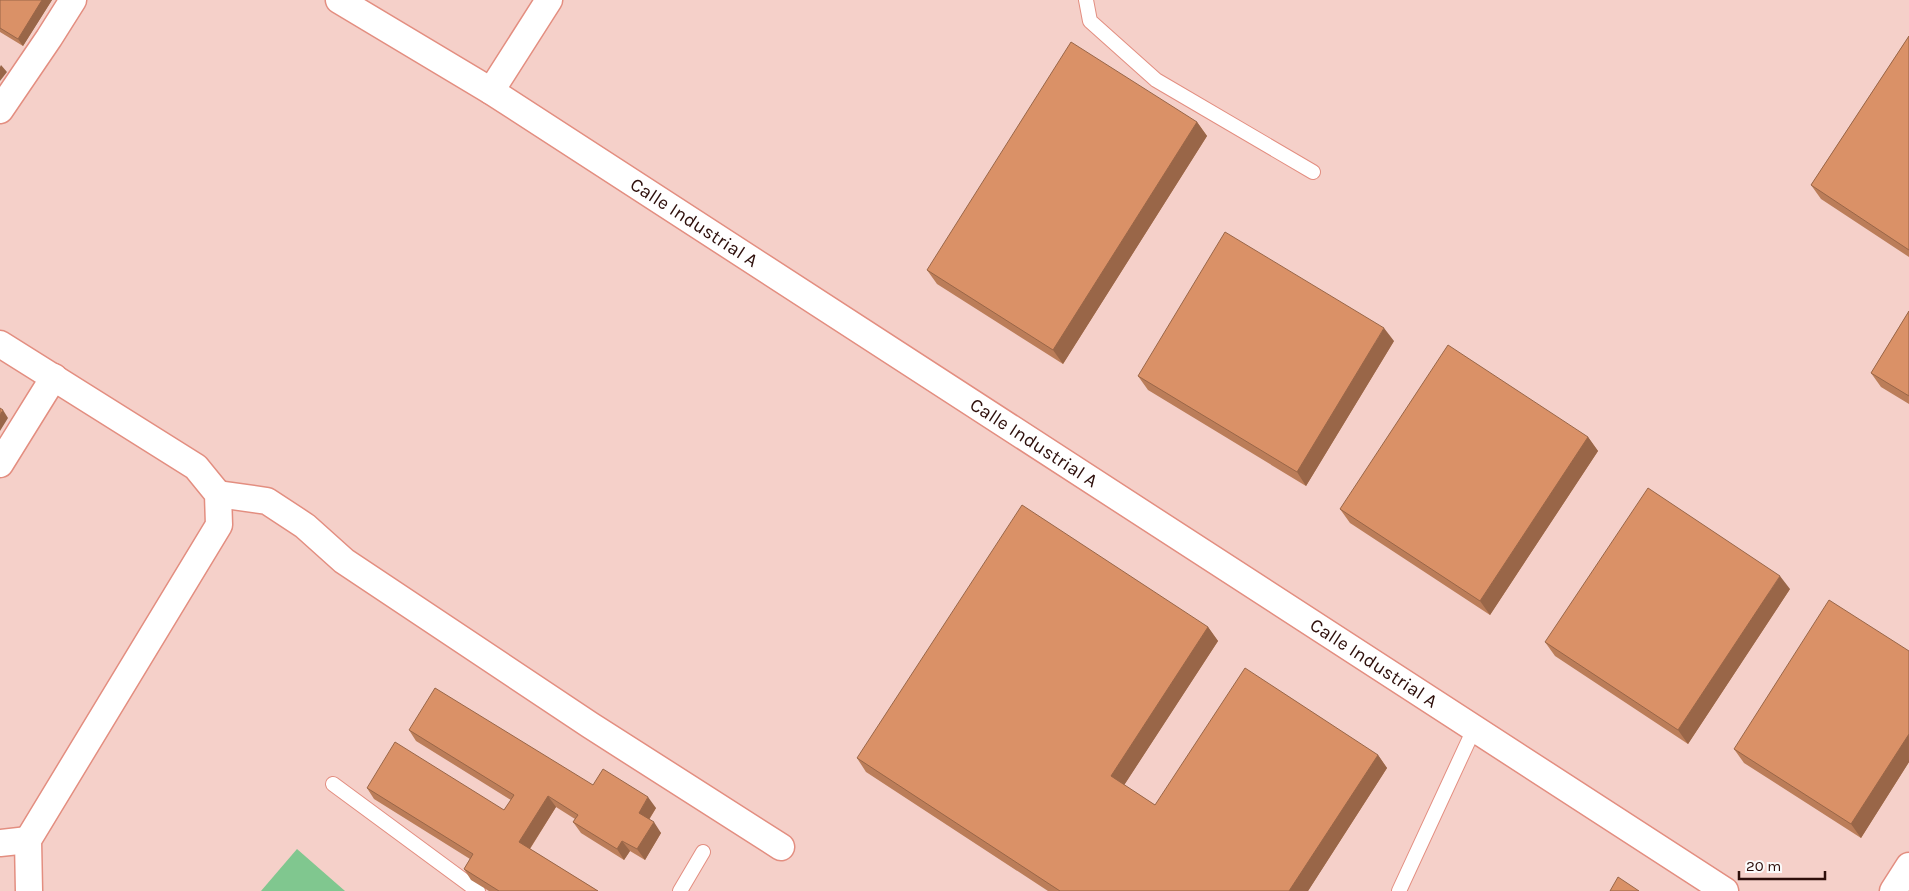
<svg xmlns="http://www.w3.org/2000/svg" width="1909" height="891" font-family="Karla,sans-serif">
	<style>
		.green { fill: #80c78f }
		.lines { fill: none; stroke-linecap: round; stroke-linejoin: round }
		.lane-casing { stroke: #e38e80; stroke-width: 16 }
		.street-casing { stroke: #e38e80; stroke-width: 29 }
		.lane { stroke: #fff; stroke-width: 14 }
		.street { stroke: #fff; stroke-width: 26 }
		.wall { fill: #bb7d59 }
		.shaded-wall { fill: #996648 }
		.building { fill: #da9167; stroke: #996648 }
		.labels { text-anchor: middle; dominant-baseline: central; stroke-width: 4; stroke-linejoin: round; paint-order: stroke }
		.street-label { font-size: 19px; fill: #2d0e0a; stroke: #fbfbfb }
	</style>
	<rect width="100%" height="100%" fill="#f5d0c9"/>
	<path class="green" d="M297,849L345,891H261Z"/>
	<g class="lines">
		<g class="lane-casing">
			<path id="lane" d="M1086,0L1090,21L1156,80L1313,172
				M333,784L478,891
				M680,891L703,852
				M1399,891L1474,729"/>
		</g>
		<g class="street-casing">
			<g id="street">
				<path id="s1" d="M339,0L491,91L1725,891"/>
				<path d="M491,91L549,0"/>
				<path d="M0,110L49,38L73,0"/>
				<path d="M0,344L196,467L218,494L219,525L28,840L29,891"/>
				<path d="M0,464L54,377"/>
				<path d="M218,494L267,501L305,526L344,561L590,725L781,847"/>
				<path d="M0,843L28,840"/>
				<path d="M1893,891L1909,866"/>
			</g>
		</g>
		<use href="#lane" class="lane"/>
		<use href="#street" class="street"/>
	</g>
	<path class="wall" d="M0,0H52L23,46L0,32Z
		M1909,36V257L1821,199L1811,185Z
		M1197,122L1207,136L1063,364L937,284L927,270Z
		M1909,311V404L1881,387L1871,373Z
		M1394,341L1306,486L1148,390L1138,376Z
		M1588,437L1598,451L1490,615L1350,523L1340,509Z
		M1790,589L1688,744L1555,656L1545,642Z
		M1208,627L1218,641L1124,785L1155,805L1378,755L1387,768L1308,891H1048L866,772L857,758Z
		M1909,651V762L1861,838L1744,763L1734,749Z
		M409,730L593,785L656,808L649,820L661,833L645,860L630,851L624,860L581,833L573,822L575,819L556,807L530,849L598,891H489L471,880L464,869L470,859L374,799L367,788L504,810L511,800L416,741Z"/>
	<path class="shaded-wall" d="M42,0H52L23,46L18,39Z
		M1,65L7,72L0,81V67Z
		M1197,122L1207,136L1063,364L1053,350Z
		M1384,328L1394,341L1306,486L1297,472Z
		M3,410L8,418L0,431V415Z
		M1588,437L1598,451L1490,615L1480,601Z
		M1780,576L1790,589L1688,744L1678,730Z
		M1208,627L1218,641L1121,790L1111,776Z
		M1909,734V762L1861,838L1851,824Z
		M1378,755L1387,768L1308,891H1289Z
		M548,796L556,807L527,853L519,842Z
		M648,797L656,808L646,824L639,813Z
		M654,822L661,833L645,860L637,849Z
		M622,841L630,851L624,860L617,849Z"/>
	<path class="building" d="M0,0H42L18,39L0,28Z
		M1909,36V250L1811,185Z
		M1071,42L1197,122L1053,350L927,270Z
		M1225,232L1384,328L1297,472L1138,376Z
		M1909,311V396L1871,373Z
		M1448,345L1588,437L1480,601L1340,509Z
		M0,408L3,410L0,415Z
		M1648,488L1780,576L1678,730L1545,642Z
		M1022,505L1208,627L1111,776L1155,805L1245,668L1378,755L1289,891H1060L857,758Z
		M1829,600L1909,651V734L1851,824L1734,749Z
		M435,688L593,785L603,769L648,797L639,813L654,822L637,849L622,841L617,849L573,822L578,815L548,796L519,842L598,891H499L464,869L473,854L367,788L395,742L504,810L514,795L409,730Z
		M1618,877L1639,891H1610Z"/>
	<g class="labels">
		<g class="street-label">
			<text stroke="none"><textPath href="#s1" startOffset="419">Calle Industrial A</textPath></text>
			<text stroke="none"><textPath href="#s1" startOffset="824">Calle Industrial A</textPath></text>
			<text stroke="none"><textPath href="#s1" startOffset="1229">Calle Industrial A</textPath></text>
		</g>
	</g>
	<path d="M1739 871v8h86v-8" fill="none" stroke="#2d0e0a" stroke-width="2.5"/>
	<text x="1746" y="871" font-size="15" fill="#2d0e0a" stroke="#fbfbfb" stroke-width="4" paint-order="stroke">20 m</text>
</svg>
